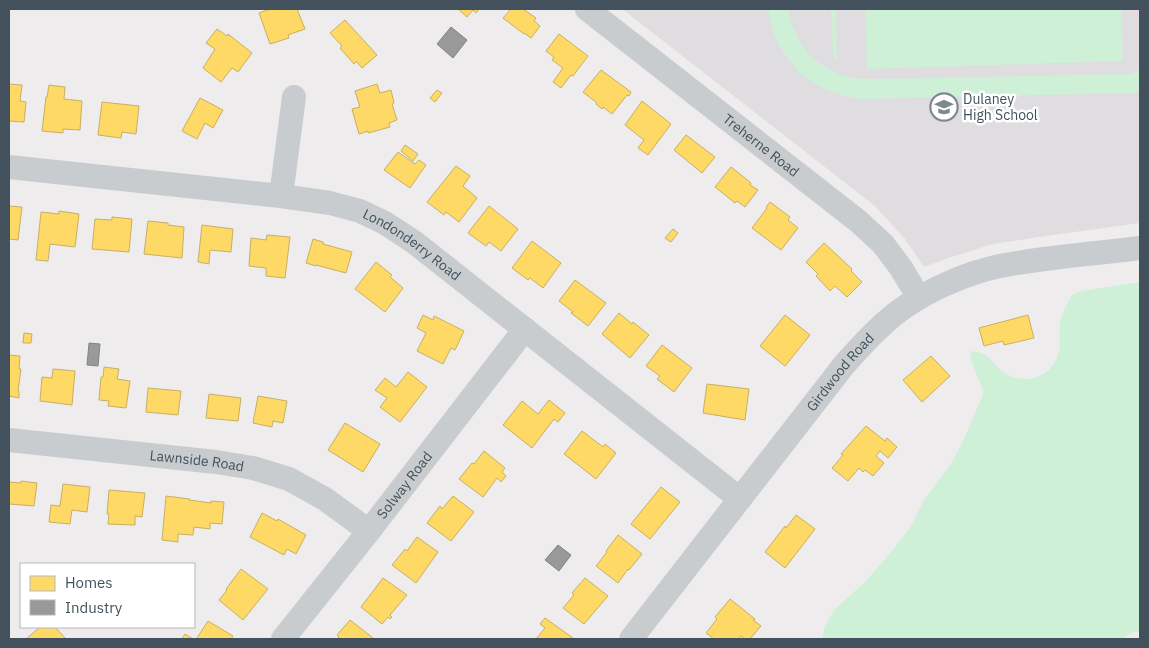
<svg xmlns="http://www.w3.org/2000/svg" width="1149" height="648" font-family="'IBM Plex Sans',sans-serif">
	<style>
		.education { fill: #dfdddf }
		.green { fill: #cdf0d7 }
		.homes { fill: #ffd966; stroke: #c6b063 }
		.industry { fill: #999; stroke: #7f8386 }
		.lines { fill: none; stroke-linecap: round; stroke-linejoin: round }
		.minor { stroke: #c8ccce; stroke-width: 24 }
		.labels { text-anchor: middle; dominant-baseline: central; stroke-width: 5; stroke-linejoin: round; paint-order: stroke }
		.poi-label { font-size: 14px; fill: #42515b; stroke: #fff; text-anchor: start }
		.street-label { font-size: 14px; fill: #42515b; stroke: #fff }
	</style>
	<rect width="100%" height="100%" fill="#eeecec"/>
	<path class="education" d="M622,9H1140V223L1046,236L993,244L951,257L924,267L905,239L875,206Z"/>
	<path class="green" d="M768,9H788C794,41 812,66 845,76C856,79 869,79 880,79L1129,74L1140,70V91L1133,93L857,99C842,95 826,91 813,83C794,70 779,49 772,28C770,22 769,15 768,9Z
		M831,9H836L837,59H833Z
		M865,9H1121L1123,61L867,69Z
		M1140,282V632C1133,631 1128,635 1123,639H822L825,626L834,610L865,582L893,550L912,525L924,500L953,461L965,437L982,397L983,390L970,358L972,351C976,352 980,352 983,354C992,358 998,370 1006,374C1030,387 1057,374 1060,346C1060,336 1058,330 1061,319C1063,311 1068,303 1072,295L1082,291Z"/>
	<path class="homes" d="M270,9H297L305,29L288,35L289,38L270,44L259,13Z
		M458,9H479L476,13L473,10L467,17Z
		M511,9H523L536,18L534,21L540,26L531,38L524,33V34L503,18Z
		M345,20L377,55L362,68L356,61L354,64L340,48L342,46L330,33Z
		M217,29L227,36L228,34L252,53L238,72L232,68L221,82L203,68L215,49L206,43Z
		M559,34L588,56L573,76L571,75L561,88L553,82L563,68L552,60L554,57L546,51Z
		M601,70L631,92L629,96L627,95L612,114L603,107L602,109L596,104L597,103L583,92Z
		M9,84L22,85L20,101L26,102L24,122L9,121Z
		M377,84L380,93L391,90L394,103L392,104L397,120L389,123L390,127L368,133V131L359,134L352,109L360,107L355,91Z
		M49,85L65,87L64,99L82,101L80,130L63,129V133L42,131L46,97H47Z
		M437,90L442,93L435,102L430,98Z
		M200,98L223,110L213,128L205,123L197,139L182,131Z
		M642,101L671,124L648,155L638,148L644,140L625,125Z
		M102,102L139,106L136,134L122,132L121,138L98,135Z
		M686,135L715,157L702,173L674,150Z
		M405,145L418,154L413,161L401,151Z
		M398,152L415,164L419,160L426,165L410,188L384,170Z
		M456,166L470,176L463,186L477,198L459,222L446,212L444,215L427,202Z
		M731,167L751,183L750,185L758,190L745,207L737,201L735,203L715,187Z
		M770,202L790,217L788,220L798,228L781,250L752,228L767,208L766,207Z
		M9,206L22,207L18,240L9,239Z
		M489,206L518,229L501,251L489,242L486,246L468,233Z
		M59,211L79,214L75,247L50,244L48,261L36,260L41,212L59,214Z
		M112,217L132,219L129,252L92,249L95,219L112,220Z
		M148,221L168,223V225L184,227L182,258L144,254Z
		M202,225L233,229L231,252L210,250L209,264L198,262Z
		M673,229L678,233L671,242L665,238Z
		M267,235L290,237L285,278L266,276V268L249,266L251,238L266,240Z
		M313,239L323,242V244L352,252L346,273L316,265V266L306,263Z
		M532,241L561,263L543,288L530,278L528,280L512,268Z
		M824,243L852,269L851,271L862,282L847,297L835,286L830,291L816,276L818,274L806,262Z
		M376,262L392,275L390,277L403,288L385,312L355,289Z
		M575,280L606,303L588,326L571,313L573,312L559,301Z
		M619,313L632,324L633,322L649,335L630,358L602,334Z
		M423,315L433,320L434,316L464,331L455,350L451,348L443,364L417,351L426,333L417,328Z
		M785,315L810,335L785,366L760,346Z
		M1028,315L1034,338L1004,345L1003,341L984,346L979,328Z
		M24,333L32,334L31,343H23Z
		M662,345L692,368L674,392L657,379L660,376L646,366Z
		M9,355L20,356L19,369H21L18,391H19V398L9,396Z
		M931,356L950,376L922,402L903,380Z
		M104,367L119,369L117,379L130,381L126,408L108,406L109,401L99,400L101,377H103Z
		M53,369L75,371L72,405L40,401L42,377L52,378Z
		M408,372L427,387L400,422L380,407L387,398L375,390L385,378L396,387Z
		M707,384L749,389L745,420L703,413Z
		M148,388L181,391L178,415L146,412Z
		M209,394L241,398L238,421L206,418Z
		M258,396L287,401L283,423L273,421L272,427L253,423Z
		M549,400L565,413L558,422L554,419L532,448L503,425L522,401L538,414Z
		M345,423L380,444L363,472L328,450Z
		M866,426L885,441L887,438L897,447L888,458L880,451L876,456L884,463L873,476L865,470L863,472L859,468L848,481L832,468L843,455L841,454Z
		M582,431L603,447L605,444L616,453L596,479L564,454Z
		M484,451L505,468L502,472L506,476L501,482L497,478L483,497L459,479L472,463L474,464Z
		M21,481L37,483L34,506L9,504V482L21,483Z
		M63,484L90,487L87,512L72,510L70,524L49,522L51,505L60,506Z
		M661,487L680,502L650,539L631,524Z
		M109,490L145,493L142,517L135,516V525L108,524L109,514H107Z
		M166,496L190,499L189,500L211,503V501L224,502L222,524L210,523V529L194,527L193,535L178,534V542L162,540Z
		M453,496L474,512L451,541L427,523L440,506L442,509Z
		M262,513L277,521L278,519L306,535L296,554L287,549L284,555L250,537Z
		M796,515L815,529L785,568L765,552L785,526L786,528Z
		M618,535L642,554L629,570L628,569L618,583L596,566L607,552L606,551Z
		M417,537L438,552L416,583L392,565L405,549L407,551Z
		M241,569L268,589L243,620L219,600L227,590L226,589Z
		M383,578L407,595L390,615L392,617L390,619L388,617L382,624L361,607Z
		M585,578L608,596L584,624L563,608L574,595L572,593Z
		M730,599L755,619L753,620L761,626L750,639H745L741,636L738,639H714L706,633L717,619L715,617Z
		M545,618L573,638L572,639H536L545,628L540,624Z
		M350,620L373,638L372,639H337L339,637L337,635Z
		M208,621L233,636L231,639H197L198,638H197Z
		M40,627H55L66,639H26Z
		M185,634L193,639H182Z"/>
	<path class="industry" d="M451,27L467,40L453,58L437,44Z
		M89,343L100,344L98,366L87,365Z
		M558,545L571,555L559,571L545,560Z"/>
	<g class="lines">
		<g class="minor">
			<path id="s1" d="M587,9L858,221L883,244L901,268L919,298"/>
			<path id="s2" d="M9,167L281,196L330,203L360,211L385,223L414,242L740,499"/>
			<path d="M281,196L294,97"/>
			<path id="s3" d="M9,440L216,462L253,468L289,479L325,499L369,531"/>
			<path id="s4" d="M283,639L369,531L525,329"/>
			<path id="s5" d="M631,639L844,365C861,346 878,327 899,311C926,291 966,273 1000,266C1046,257 1093,254 1140,248"/>
		</g>
	</g>
	<defs>
		<g id="school-ring" transform="scale(1.4375)"><circle r="9.5" fill="#fff" stroke="#7e878e" stroke-width="1.5"/><path d="M0-5L7-2L0 1L-7-2ZM-4 1L0 2.5L4 1V4Q0 6-4 4Z" fill="#7e878e"/></g>
	</defs>
	<g fill-rule="evenodd">
		<use href="#school-ring" x="944" y="107"/>
	</g>
	<g class="labels">
		<g class="poi-label">
			<text x="963" y="99">Dulaney<tspan x="963" dy="16">High School</tspan></text>
		</g>
		<g class="street-label">
			<text stroke="none"><textPath href="#s1" startOffset="221">Treherne Road</textPath></text>
			<text stroke="none"><textPath href="#s2" startOffset="416">Londonderry Road</textPath></text>
			<text stroke="none"><textPath href="#s5" startOffset="339">Girdwood Road</textPath></text>
			<text stroke="none"><textPath href="#s3" startOffset="189">Lawnside Road</textPath></text>
			<text stroke="none"><textPath href="#s4" startOffset="196">Solway Road</textPath></text>
		</g>
	</g>
	<rect width="1149" height="648" fill="none" stroke="#42515b" stroke-width="20"/>
	<rect x="20" y="563" width="175" height="65" fill="#ffffff" stroke="#b3b9bd"/>
	<rect x="30" y="576" width="25" height="15" fill="#ffd966" stroke="#b3b9bd"/>
	<text x="65" y="588" font-size="15" fill="#42515b">Homes</text>
	<rect x="30" y="600" width="25" height="15" fill="#999999" stroke="#b3b9bd"/>
	<text x="65" y="613" font-size="15" fill="#42515b">Industry</text>
</svg>
